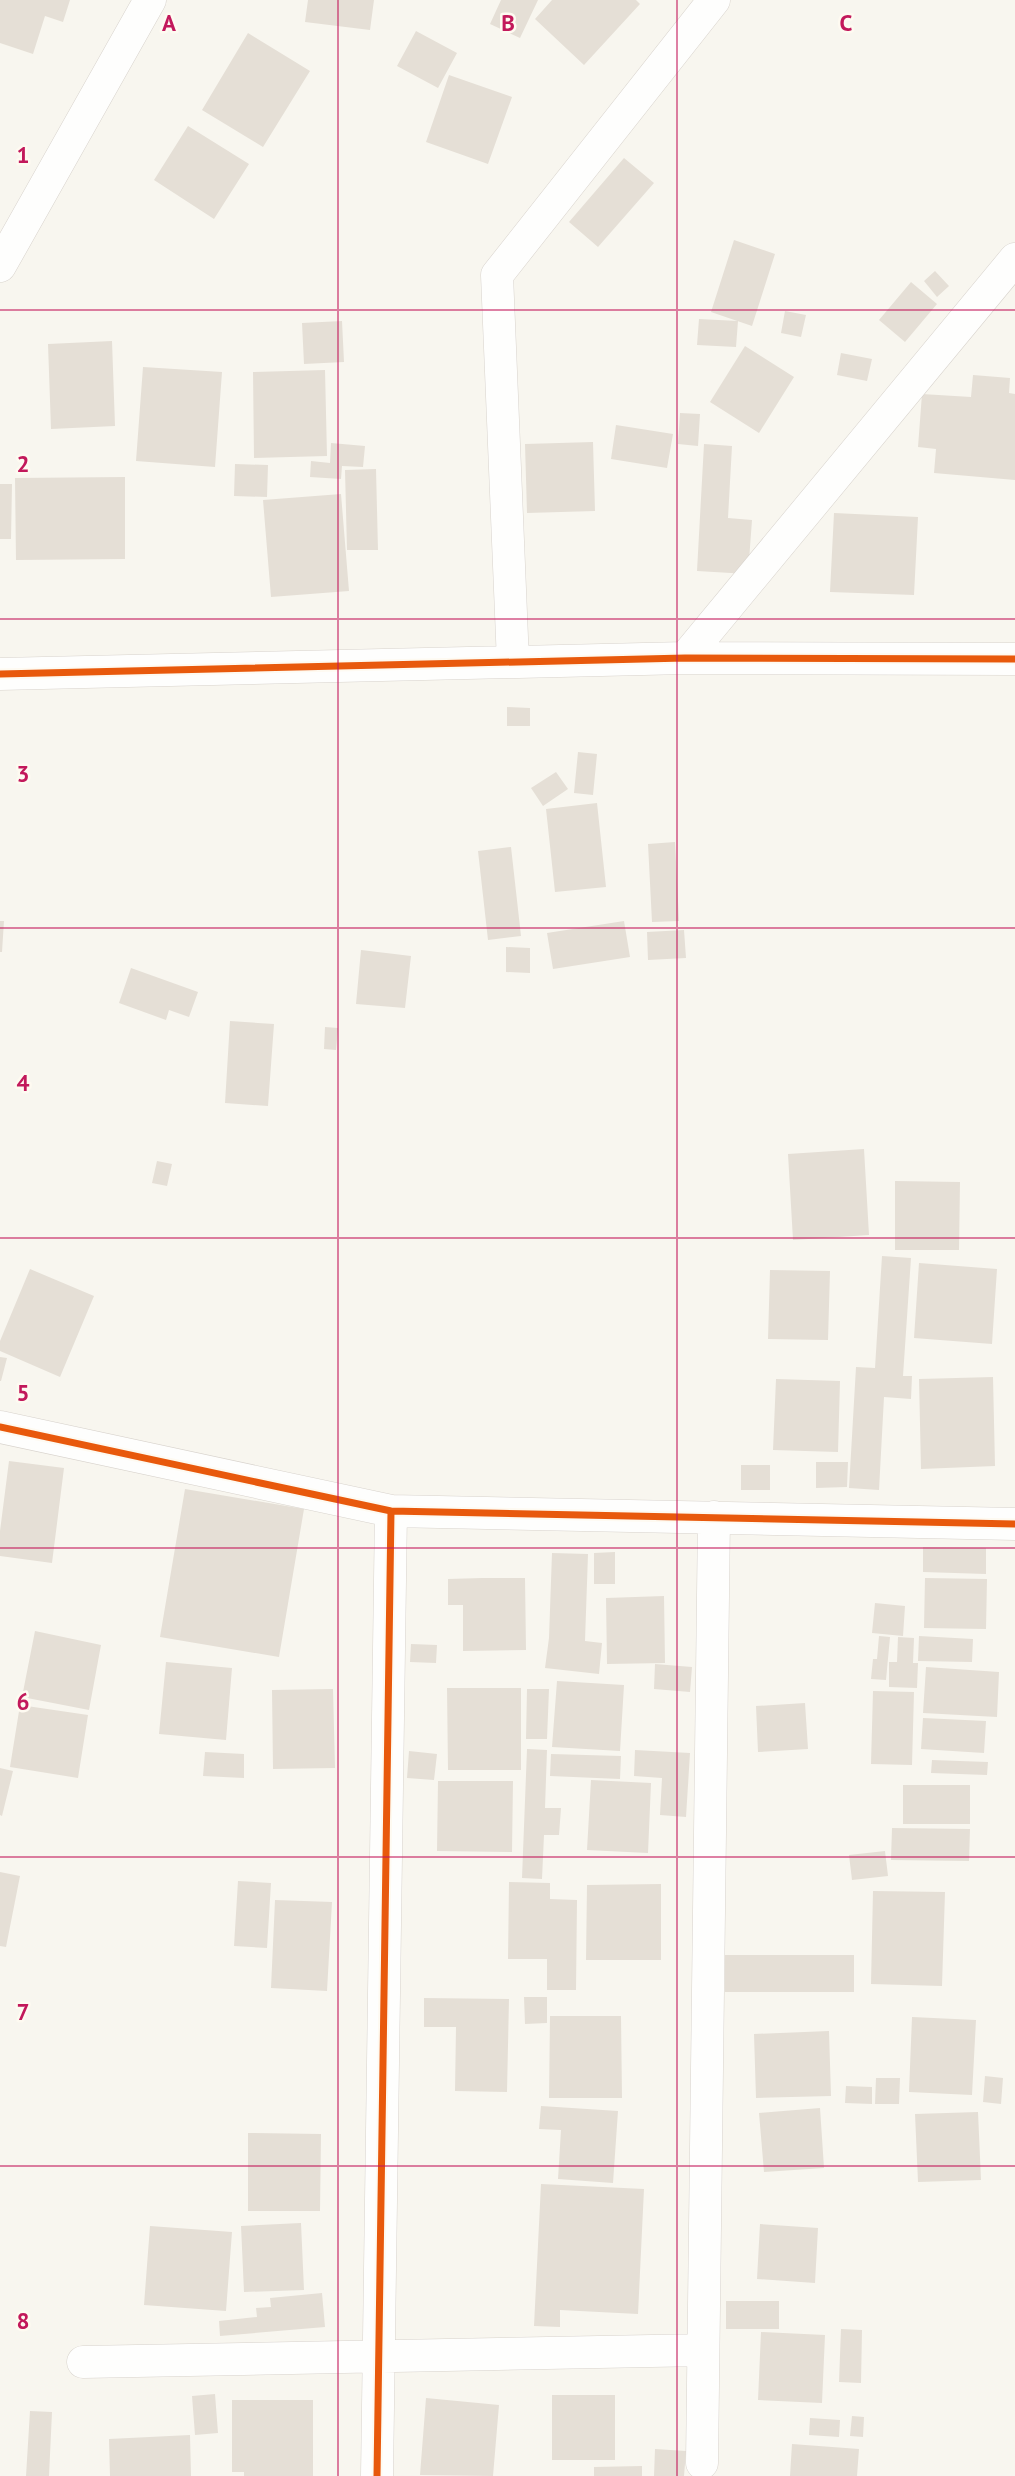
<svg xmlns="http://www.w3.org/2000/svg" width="1015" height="2476" font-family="'PT Sans',sans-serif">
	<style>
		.building { fill: #e5dfd6 }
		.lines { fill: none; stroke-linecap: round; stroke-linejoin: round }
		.street-casing { stroke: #d8d3cd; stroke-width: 33 }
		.street { stroke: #fefefd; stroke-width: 32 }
		.cycleway-casing { stroke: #fefaf1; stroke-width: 11 }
		.cycleway { stroke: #e8590c; stroke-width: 7 }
		.grid { fill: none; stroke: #c2185b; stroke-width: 2; stroke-opacity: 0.55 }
		.grid-label { font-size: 23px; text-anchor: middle; font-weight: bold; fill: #c2185b; stroke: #fefaf1; stroke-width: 5; stroke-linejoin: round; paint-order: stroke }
	</style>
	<rect width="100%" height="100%" fill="#f8f6ef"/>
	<path class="building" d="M0,0H70L63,22L45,16L33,54L0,43Z
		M308,0H374L370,30L305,22Z
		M501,0H538L520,38L490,24Z
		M552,0H636L640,4L584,65L535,19Z
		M416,31L457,53L438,88L397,66Z
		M248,33L310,71L263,147L202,110Z
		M449,75L512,97L488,164L426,142Z
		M188,126L249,164L214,219L154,180Z
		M624,158L654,183L598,247L569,222Z
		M734,240L775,254L752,326L711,312Z
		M935,271L949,286L937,297L924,281Z
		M911,282L937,304L905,342L879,320Z
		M785,311L806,315L801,337L781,333Z
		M699,319L738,321L736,347L697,345Z
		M342,321L344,362L304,364L302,323Z
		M112,341L115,426L51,429L48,344Z
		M745,346L794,377L759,433L710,402Z
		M841,353L872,359L867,381L837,375Z
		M143,367L222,372L215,467L136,461Z
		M325,370L327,456L254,458L253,372Z
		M973,375L1010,378L1009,393L1015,394V480L934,473L936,449L918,447L922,394L971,397Z
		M680,413L700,414L698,446L678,444Z
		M616,425L673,434L667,468L611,459Z
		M593,442L595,511L527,513L525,444Z
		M331,443L365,446L363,467L342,466L341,479L310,477L311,461L330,463Z
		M704,444L732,446L728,518L752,520L748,574L697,571Z
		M235,464L268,465L267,497L234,496Z
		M376,469L378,550H347L345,470Z
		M125,477V559L16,560L15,478Z
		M0,484H12L11,539H0Z
		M341,494L349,591L271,597L263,500Z
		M834,513L918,517L914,595L830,592Z
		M507,707L530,708V726H507Z
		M578,752L597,754L593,795L574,793Z
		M556,772L568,789L543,806L531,788Z
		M597,803L606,887L555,892L546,809Z
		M675,842L679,921L652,922L648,844Z
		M511,847L521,936L488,940L478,851Z
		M0,921H4L2,952H0Z
		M624,921L630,957L553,969L547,933Z
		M684,930L686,958L648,960L647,932Z
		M506,947L530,948V973L506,972Z
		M361,950L411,956L405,1008L356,1004Z
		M131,968L198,992L189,1017L169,1010L166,1020L119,1003Z
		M230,1021L274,1024L268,1106L225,1103Z
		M325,1027L338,1028L336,1050L324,1049Z
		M864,1149L869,1235L793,1240L788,1154Z
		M157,1161L172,1164L167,1186L152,1183Z
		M895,1181L960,1182L959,1250H895Z
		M882,1256L911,1258L903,1376H912L911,1399L884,1397L879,1490L849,1488L856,1367L875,1368Z
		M919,1263L997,1269L992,1344L914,1338Z
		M30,1269L94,1296L60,1377L0,1351V1341Z
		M770,1270L830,1271L828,1340L768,1339Z
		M0,1357L7,1358L1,1381H0Z
		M993,1377L995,1466L921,1469L919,1379Z
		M776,1379L840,1381L838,1452L773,1450Z
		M9,1461L64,1468L52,1563L0,1556V1531Z
		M816,1462H848L847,1487L816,1488Z
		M741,1465H770V1490H741Z
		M185,1489L304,1509L279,1657L160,1637Z
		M923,1547L986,1548V1574L923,1572Z
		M615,1552V1584H594V1553Z
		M552,1553L588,1554L585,1641L602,1643L599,1674L545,1668L549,1638Z
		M482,1578H525L526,1650L463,1651V1605H448V1579Z
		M925,1578L987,1579L986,1629L924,1628Z
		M664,1596L665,1663L607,1664L606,1598Z
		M875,1603L905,1606L903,1636L872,1633Z
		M35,1631L101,1645L89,1710L22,1697Z
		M879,1636L890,1637L886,1680L871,1679L873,1659H877Z
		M919,1636L973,1639L972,1662L918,1661Z
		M898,1637L914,1638L913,1663H918L917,1688L889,1687V1662H897Z
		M411,1644L437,1645L436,1663L410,1662Z
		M166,1662L232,1668L226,1740L159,1734Z
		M655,1664L692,1667L690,1692L654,1689Z
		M926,1667L999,1672L997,1717L923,1713Z
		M557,1681L624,1685L620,1751L552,1747Z
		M447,1688H521V1770H448Z
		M333,1689L335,1768L273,1769L272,1690Z
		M527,1689H549L547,1739H526Z
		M873,1691L914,1692L912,1765L871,1764Z
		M805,1703L808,1749L758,1752L756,1706Z
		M20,1705L88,1715L78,1778L10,1767Z
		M923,1718L986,1721L984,1753L921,1749Z
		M527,1749L547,1750L545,1808H561L559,1835H544L542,1879L522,1878Z
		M635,1750L690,1753L686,1817L660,1815L662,1778L634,1776Z
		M409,1751L437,1754L434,1780L407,1778Z
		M205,1752L244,1754V1778L203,1776Z
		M551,1754L621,1756L620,1779L550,1776Z
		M932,1760L988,1762L987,1775L931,1773Z
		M0,1768L13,1771L2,1816L0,1815Z
		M591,1780L651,1783L648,1853L587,1850Z
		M438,1781H513L512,1852L437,1851Z
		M903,1785H970V1824H903Z
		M892,1828L970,1829L969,1861L891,1860Z
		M885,1851L888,1876L852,1880L849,1855Z
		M0,1872L20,1876L6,1947L0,1946Z
		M238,1881L271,1883L267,1948L234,1946Z
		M509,1882L550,1883V1899L577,1900L576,1990H547V1959H508Z
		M661,1884V1960H586L587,1885Z
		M873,1891L945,1892L942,1986L871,1984Z
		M275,1900L332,1902L327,1991L271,1988Z
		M725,1955H854V1992H725Z
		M524,1997H547V2023L525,2024Z
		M424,1998L509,1999L507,2092L455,2091L456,2027H424Z
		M550,2016H621L622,2098H549Z
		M912,2017L976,2020L972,2095L909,2092Z
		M829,2031L831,2096L756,2098L754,2034Z
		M985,2076L1003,2078L1001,2104L983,2102Z
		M876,2078H900L899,2104H875Z
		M846,2086L872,2087V2104L845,2103Z
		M541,2106L618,2111L613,2183L558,2179L561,2130L539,2129Z
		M820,2108L824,2168L764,2172L759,2113Z
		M978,2112L981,2180L918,2182L915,2114Z
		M248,2133L321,2134L320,2211H248Z
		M541,2184L644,2189L638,2314L560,2310V2327L534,2326Z
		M301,2223L304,2290L244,2292L241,2226Z
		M760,2224L818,2228L815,2283L757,2279Z
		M150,2226L232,2232L226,2311L144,2305Z
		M322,2293L325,2327L220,2336L219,2321L257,2317L256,2308L271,2307L270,2298Z
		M726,2301H779V2329H726Z
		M841,2329L862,2330L861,2383L839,2382Z
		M761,2332L825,2335L822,2403L758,2400Z
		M215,2394L218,2433L195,2435L192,2396Z
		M552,2395H615V2460H552Z
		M426,2398L499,2405L493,2476L420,2475Z
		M232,2400H313V2476H244V2472H232Z
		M30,2411L52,2412L49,2476H26Z
		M852,2416L864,2417L863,2437L850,2436Z
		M810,2418L840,2420L839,2437L809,2435Z
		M190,2435L191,2476H110L109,2439Z
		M792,2444L859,2449L857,2476H790Z
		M655,2449L686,2451L684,2476H654Z
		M642,2466V2476H594V2467Z"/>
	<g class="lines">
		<g class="street-casing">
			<path id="street" d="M0,266L150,0
				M685,658L1015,259
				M513,662L497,275L714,0
				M0,674L685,658L1015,659
				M0,1427L391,1511L1015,1524
				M83,2362L703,2350
				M702,2463L714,1517
				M377,2476L391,1511"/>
		</g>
		<use href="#street" class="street"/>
		<g class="cycleway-casing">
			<path id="cycleway" d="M0,674L685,658L1015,659
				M0,1427L391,1511L1015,1524
				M377,2476L391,1511"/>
		</g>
		<use href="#cycleway" class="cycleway"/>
	</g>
	<path class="grid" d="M338,0V2476M677,0V2476M0,310H1015M0,619H1015M0,928H1015M0,1238H1015M0,1548H1015M0,1857H1015M0,2166H1015"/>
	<g class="grid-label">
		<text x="169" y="31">A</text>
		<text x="508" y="31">B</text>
		<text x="846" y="31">C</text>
		<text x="23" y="163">1</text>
		<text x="23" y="472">2</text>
		<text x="23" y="782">3</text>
		<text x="23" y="1091">4</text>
		<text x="23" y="1401">5</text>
		<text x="23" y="1710">6</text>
		<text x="23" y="2020">7</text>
		<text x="23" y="2329">8</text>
	</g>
</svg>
